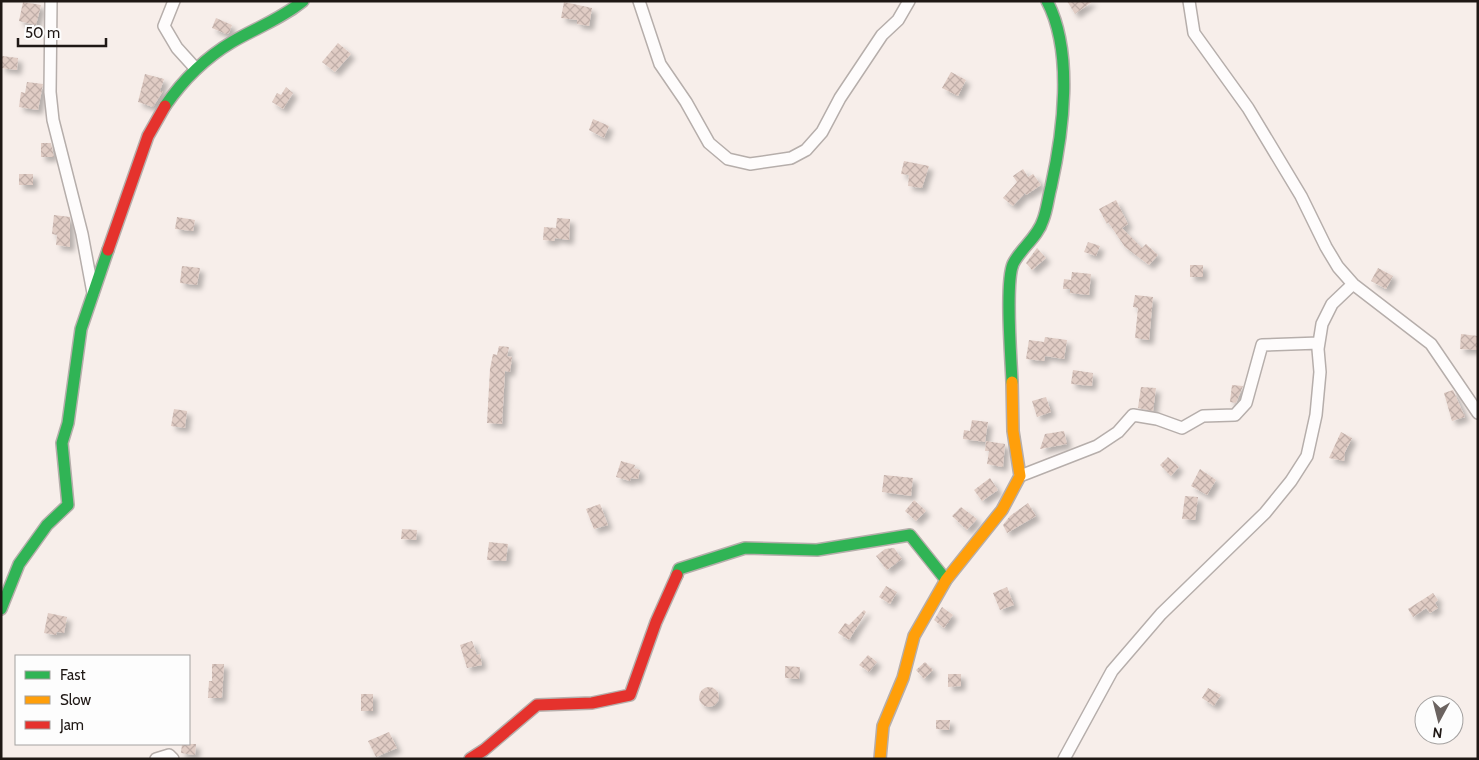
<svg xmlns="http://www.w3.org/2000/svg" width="1479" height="760" font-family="Cabin,sans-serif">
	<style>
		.building { fill: url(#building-cross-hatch); filter: url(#shadow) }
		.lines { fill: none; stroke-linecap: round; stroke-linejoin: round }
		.street-casing { stroke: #b6aeab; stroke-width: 14 }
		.fast-casing { stroke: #b6aeab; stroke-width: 14 }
		.slow-casing { stroke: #b6aeab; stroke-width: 14 }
		.jam-casing { stroke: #b6aeab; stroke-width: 14 }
		.street { stroke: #fefcfc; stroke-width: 11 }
		.fast { stroke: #30b455; stroke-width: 11 }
		.slow { stroke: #ff9f0a; stroke-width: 11 }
		.jam { stroke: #e5322d; stroke-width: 11 }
	</style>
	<defs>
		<pattern id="building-cross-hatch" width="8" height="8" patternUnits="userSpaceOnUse" patternTransform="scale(1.25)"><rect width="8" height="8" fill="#e0ccc4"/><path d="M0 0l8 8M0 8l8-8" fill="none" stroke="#c0aea8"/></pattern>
		<filter id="shadow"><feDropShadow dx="4.5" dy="4.5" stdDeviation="2.5" flood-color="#0004"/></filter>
	</defs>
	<rect width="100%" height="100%" fill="#f7eeea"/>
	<path class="building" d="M1067,1H1093L1075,14Z
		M23,2L41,5L36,25L19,21Z
		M564,2L592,8L589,26L577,24V20L561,18Z
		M216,18L232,25L229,33L226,34L212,28Z
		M338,43L351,54L335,72L322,62Z
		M2,56L18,58L17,70L1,68Z
		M951,72L966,80L958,96L942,88Z
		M145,74L164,79L160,91H163L153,107L138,102Z
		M27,82L43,84L38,110L19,107L21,92L25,93Z
		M286,87L293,93L283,109L272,102L277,93L281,95Z
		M593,119L609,126L604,138L589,130Z
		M41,143H51L54,157H41Z
		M904,161L929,166L922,188L908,186L909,175L901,174Z
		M1023,169L1028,177L1033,174L1041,185L1026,195L1025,193L1013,206L1003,198L1017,182L1013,176Z
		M19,174H33V185H19Z
		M1116,200L1128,224L1122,228L1142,248L1146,244L1158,255L1149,265L1125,247L1108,222L1107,224L1099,209Z
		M54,215L70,217V247L56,245L57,235L52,234Z
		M177,217L195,220L193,231L175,229Z
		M557,218L570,219L569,240L555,238L554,241L543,240L544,227L556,228Z
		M1088,242L1100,246L1096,256L1084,252Z
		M1037,248L1046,258L1032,270L1026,263Z
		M1190,265H1203V277H1190Z
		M182,266L200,268L197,285L180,283Z
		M1378,268L1393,276L1386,289L1371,281Z
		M1072,272L1091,274L1089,295L1070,293V289H1063L1064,279L1071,280Z
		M1135,295L1153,297L1149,340L1135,338L1138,308L1133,307Z
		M1461,334L1478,336V350L1460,349Z
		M1045,337L1067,340L1064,359L1045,356L1044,361L1026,359L1029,340L1044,342Z
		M499,346L509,347L507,356L512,357L510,372L505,371L502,424L487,423L490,369L493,354L497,355Z
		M1073,370L1093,373L1092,386L1071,384Z
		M1232,385L1243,386L1236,403L1230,402Z
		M1141,387L1156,388L1153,411L1138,408Z
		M1453,390L1465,417L1452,421L1444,393Z
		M1046,397L1051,412L1037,417L1032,401Z
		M174,409L187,411L185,428L171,426Z
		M972,420L988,422L985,442L963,439L964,430L970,431Z
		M1064,431L1067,444L1040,449L1045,434Z
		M1341,432L1352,438L1345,452L1344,461L1329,458Z
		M986,441L1005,444L1003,467L987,464L989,451H985Z
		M1168,457L1179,467L1171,476L1160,465Z
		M621,461L635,465L634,468L640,470L638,479L631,478L630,481L616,477Z
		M1200,469L1216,480L1207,495L1191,486Z
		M884,475L913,478L911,496L882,492Z
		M990,478L998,490L982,501L974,490Z
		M1185,496L1198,497L1195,520L1182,519Z
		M914,500L926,511L916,521L905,511Z
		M1028,503L1036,516L1007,533L1003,525L1010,516Z
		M600,504L608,525L594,529L586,509Z
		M961,507L977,519L967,530L952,516Z
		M402,529L417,530L416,540L401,539Z
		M489,542L508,544L506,561L487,560Z
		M894,548L902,559L887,570L876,556L885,549Z
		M886,586L897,592L890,604L879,597Z
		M1007,587L1014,605L1000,610L993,593Z
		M1433,593L1438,600L1435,603L1438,608L1430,613L1426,608L1413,617L1408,609Z
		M942,607L953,615L944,628L934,620Z
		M864,610L866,612L849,640L838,633L845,623L849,625Z
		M48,613L67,617L64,633L57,632L56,635L44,633Z
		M472,641L477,655L480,654L482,665L467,668L460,645Z
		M868,655L877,662L869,672L859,665Z
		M925,662L933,670L924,679L916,670Z
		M212,664H224L222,698H208L209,681H212Z
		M785,666L800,667L799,679L785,678Z
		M948,674H961V686L948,687Z
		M699 697a10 10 0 1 1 20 0a10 10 0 1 1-20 0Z
		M1208,688L1221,695L1214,706L1202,698Z
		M361,694H373V711H361Z
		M936,720H950L949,730L936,729Z
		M389,732L397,748L376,757L368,741Z
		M182,744H196L195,755L181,753Z"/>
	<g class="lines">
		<g class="street-casing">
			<path id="street" d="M51,1L50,92L53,120L82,234L93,293
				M174,1L164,26L177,48L196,69
				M639,1L660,64L686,102L709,143L728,159L750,164L791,158L806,150L822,132L840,98L882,35L898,20L909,1
				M1189,1L1194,33L1248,108L1301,196L1326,247L1338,267L1353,284L1431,344L1478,413
				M1020,476L1097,446L1118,432L1133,415L1157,419L1182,428L1203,416L1235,415L1246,403L1262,345L1319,343
				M156,759L169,755L173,759
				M1064,759L1112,671L1161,614L1265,513L1291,481L1307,456L1316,415L1320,372L1318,349L1322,324L1332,304L1353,284"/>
		</g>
		<g class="fast-casing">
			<path id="fast" d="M165,106C183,80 205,58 232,42C256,28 281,19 303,1
				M1012,382C1011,357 1005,283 1013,264C1020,249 1038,237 1043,220C1047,210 1048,198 1051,187C1063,133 1074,52 1047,1
				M677,575L679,569L745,548L817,550L910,535L946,580
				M1,609L19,564L47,525L68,505L62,443L68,423L81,329L108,250"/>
		</g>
		<g class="slow-casing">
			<path id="slow" d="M880,759L883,726L903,678L914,636L946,580L1002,510L1020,476L1013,431L1012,382"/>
		</g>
		<g class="jam-casing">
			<path id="jam" d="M108,250L148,136L165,106
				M470,759L484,750L537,705L592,703L630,695L656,622L677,575"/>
		</g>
		<use href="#street" class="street"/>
		<use href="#fast" class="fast"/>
		<use href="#slow" class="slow"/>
		<use href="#jam" class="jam"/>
	</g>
	<rect width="1479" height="760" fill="none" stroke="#1f1815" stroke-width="5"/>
	<rect x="15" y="655" width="175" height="90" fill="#fdfdfd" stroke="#a4a1a0"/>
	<rect x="25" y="671" width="25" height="8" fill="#30b455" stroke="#a4a1a0"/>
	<text x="60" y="680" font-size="15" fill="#1f1815">Fast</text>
	<rect x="25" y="696" width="25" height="8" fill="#ff9f0a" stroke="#a4a1a0"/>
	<text x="60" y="705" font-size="15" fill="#1f1815">Slow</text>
	<rect x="25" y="721" width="25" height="8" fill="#e5322d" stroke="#a4a1a0"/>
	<text x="60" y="730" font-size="15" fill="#1f1815">Jam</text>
	<g transform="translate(1439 720) rotate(187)"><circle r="24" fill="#fdfdfd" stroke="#a4a1a0"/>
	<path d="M0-4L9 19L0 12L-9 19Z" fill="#6b6360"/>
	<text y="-8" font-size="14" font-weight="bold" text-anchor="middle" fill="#1f1815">N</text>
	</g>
	<path d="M18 38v8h88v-8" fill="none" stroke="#1f1815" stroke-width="2.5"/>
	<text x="25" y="38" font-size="15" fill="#1f1815" stroke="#fdfdfd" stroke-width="4" paint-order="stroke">50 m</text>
</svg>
